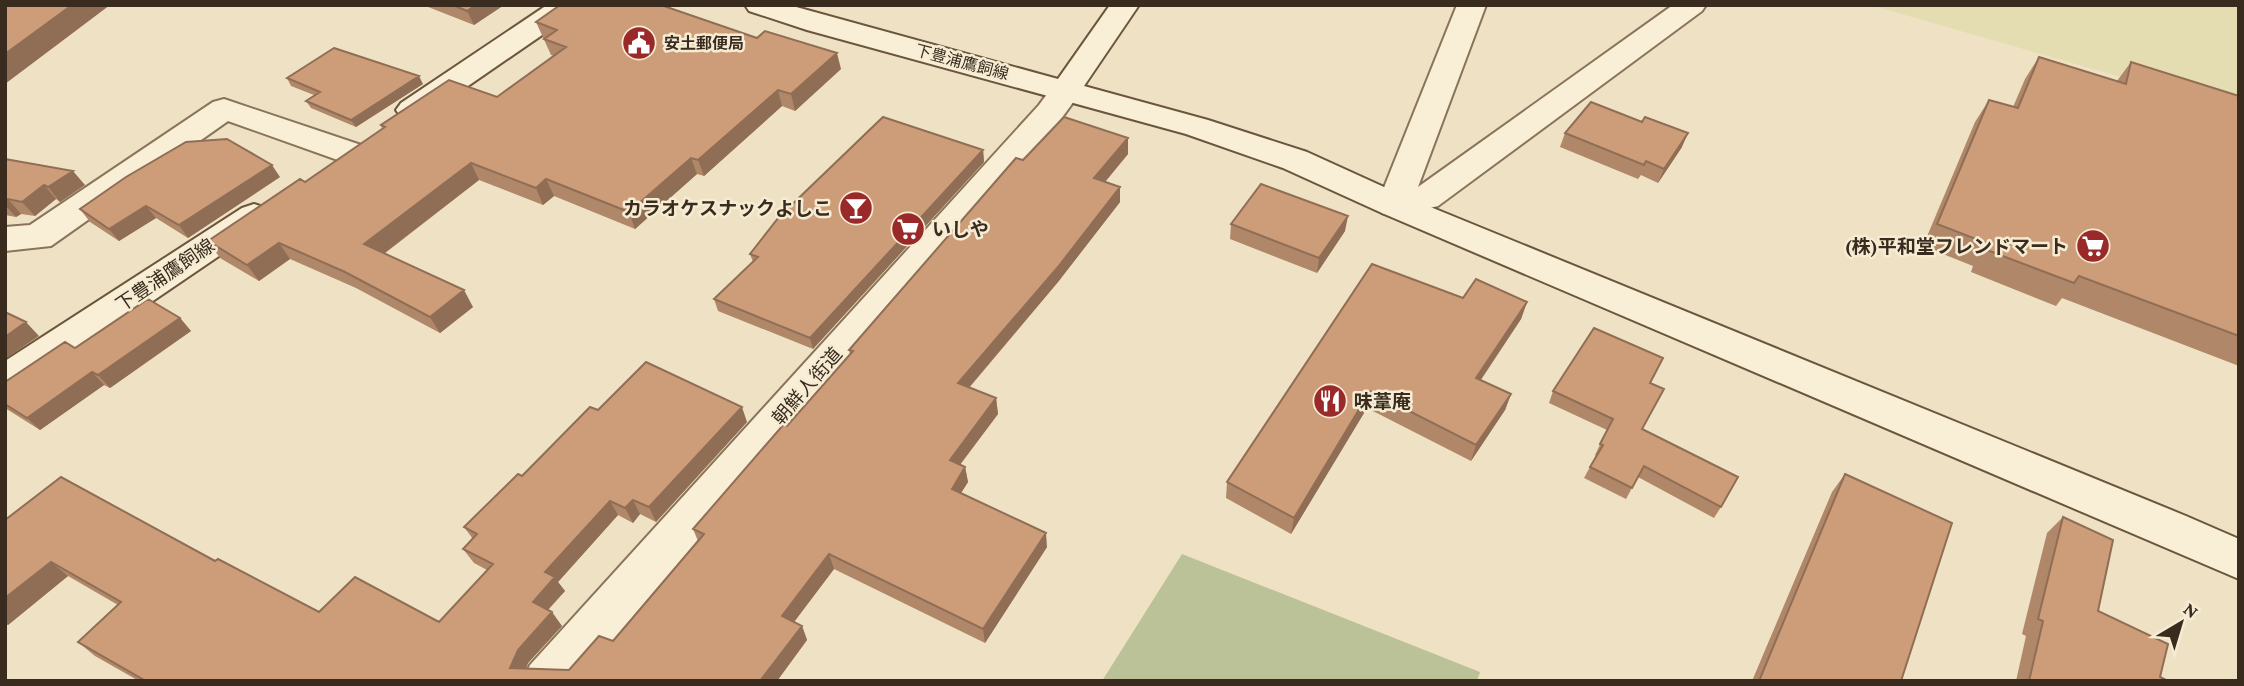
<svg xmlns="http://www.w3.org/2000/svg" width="2244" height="686" font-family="'Crimson Pro','Noto Sans JP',serif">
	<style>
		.farmland { fill: #e4ddb1 }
		.cemetery { fill: #bcc297 }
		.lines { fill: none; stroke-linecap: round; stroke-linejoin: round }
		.minor-casing { stroke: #89745a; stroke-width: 4 }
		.secondary-casing { stroke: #6b553d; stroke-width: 4 }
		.minor { fill: #f9efd7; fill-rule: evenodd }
		.secondary { fill: #f9efd7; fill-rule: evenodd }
		.wall { fill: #b08768 }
		.shaded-wall { fill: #906e55 }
		.building { fill: #cd9d79; stroke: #906e55; stroke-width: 2 }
		.labels { text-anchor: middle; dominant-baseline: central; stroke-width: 5; stroke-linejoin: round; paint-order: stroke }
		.far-poi-label { font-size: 16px; font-weight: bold; fill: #392c1e; stroke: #f6ecd3; text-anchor: start }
		.far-street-label { font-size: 16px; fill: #392c1e; stroke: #f6ecd3 }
		.poi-label { font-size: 19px; font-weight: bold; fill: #392c1e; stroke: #f6ecd3; text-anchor: end }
		.street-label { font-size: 19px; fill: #392c1e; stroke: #f6ecd3 }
	</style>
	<rect width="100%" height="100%" fill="#efe2c4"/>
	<path class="farmland" d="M1870,5H2239V111Z"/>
	<path class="cemetery" d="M1182,554L1480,672L1477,681H1102Z"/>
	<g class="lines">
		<g class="minor-casing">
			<path id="minor" d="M1457,5H1486L1418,187L1673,5H1706L1702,11L1438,206L1394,217L1382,213L1377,205Z
				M1066,80L1077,83L1082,90L1061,119L578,681H523L530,665L1039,105L1055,83Z
				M224,99L361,145L366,153L361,161L349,164L228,121L51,246L5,251V227L30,225L213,102Z"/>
		</g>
		<g class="secondary-casing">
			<path id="secondary" d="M547,5H581L577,11L423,117L412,120L401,117L396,110L401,103Z
				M745,5H789L1058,79L1110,5H1139L1084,86L1208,120L1307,152L1406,197L2186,516L2239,539V579L1382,213L1283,168L1186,134L807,30L749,11Z
				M254,204L266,208L271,216L266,224L19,392L5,396V361L242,208Z"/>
		</g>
		<use href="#minor" class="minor"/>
		<use href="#secondary" class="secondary"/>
	</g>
	<path class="wall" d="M423,5H504L474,25Z
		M536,22L841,69L795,111L782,106L704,176L697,174L635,229L554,196L543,205L479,180L384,254L473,307L440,333L356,288L290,259L259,281L220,258L208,241L305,182L382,129L381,125L497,97L554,56L551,55Z
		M2039,57L2117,81L2131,62L2239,96V366L2062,298L2056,306L1971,272L1973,266L1923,246L1975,122L1989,100L2013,107L2025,79Z
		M287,78L423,84L356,127L311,108L306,101L314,95L291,86Z
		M1565,133L1682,147L1658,183L1641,175L1638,179L1560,147Z
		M983,150L984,162L813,349L718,311L714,299L753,262L750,254Z
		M1128,154L1105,182L1120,202L1058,282L969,388L996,398L998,414L960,465L965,467L968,482L961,493L1047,547L985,643L834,569L794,622L802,626L807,640L777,681H139L95,656L78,642L118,605L68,576L8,625L5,623V520L215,561L319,612L439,622L487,570L474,563L463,549L473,539L464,527L598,410L747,422L656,522L640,514L633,523L618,515L558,582L565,591L548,610L562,626L528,663L526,669L569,670L613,641L698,541L693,529L850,355L849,350L1023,160Z
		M5,159L85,185L60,202L56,199L35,216L21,214L16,217L5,215Z
		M280,177L188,238L156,218L119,241L90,222L80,209Z
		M1231,224L1345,231L1317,273L1230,239Z
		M1463,298L1527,302L1521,319L1481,380L1511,394L1505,410L1471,461L1367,408L1291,534L1226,498L1227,482Z
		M180,318L191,331L110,388L104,385L40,430L5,408V382L75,348Z
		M1650,383L1664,389L1642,429L1721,507L1714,518L1638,477L1626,499L1584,478L1596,456L1595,455L1607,430L1549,403L1553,391Z
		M1845,474L1901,681H1752L1832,492Z
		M2063,517L2098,611L2160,677L2168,681H2016L2026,636L2022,634L2047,533Z"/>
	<path class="shaded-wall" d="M72,5H110L5,84V54Z
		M476,5H504L474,25L467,11Z
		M837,53L841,69L795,111L791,94Z
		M419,76L423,84L356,127L351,120Z
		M778,90L782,106L704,176L698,160Z
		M1688,133L1682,147L1658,183L1664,169Z
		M1128,138V154L1095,194L1094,178Z
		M983,150L984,162L813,349L810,338Z
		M691,158L697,174L635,229L629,212Z
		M471,163L479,180L374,261L364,244Z
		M272,165L280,177L188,238L179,225Z
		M73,171L85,185L60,202L48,187Z
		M546,179L554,196L543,205L536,188Z
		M44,185L56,199L35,216L22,202Z
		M1120,187V202L1058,282L960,398L958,383Z
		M8,199L21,214L16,217L5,205V202Z
		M146,206L156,218L119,241L109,229Z
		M1348,216L1345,231L1317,273L1319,258Z
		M279,243L290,259L259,281L247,265Z
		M464,290L473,307L440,333L430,317Z
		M1527,302L1521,319L1471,394L1476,378Z
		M180,318L191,331L110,388L98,375Z
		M26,322L39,336L5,359V337Z
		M92,372L104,385L40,430L27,418Z
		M1370,391L1367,408L1291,534L1294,518Z
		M1511,394L1505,410L1471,461L1476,445Z
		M996,398L998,414L952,475L950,460Z
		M742,407L747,422L656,522L649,507Z
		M965,467L968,482L954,504L952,489Z
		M633,500L640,514L633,523L625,508Z
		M610,501L618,515L558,582L565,591L542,616L533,602L545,572Z
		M1046,533L1047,547L985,643L983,629Z
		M829,554L834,569L788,630L782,616Z
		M51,562L68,576L8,625L5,623V598Z
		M552,612L562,626L528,663L521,681L510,668L518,650Z
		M802,626L807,640L777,681H760Z"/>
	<path class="building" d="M5,5H72L5,54Z
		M453,5H476L467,11Z
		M560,5H661L757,38L765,31L837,53L791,94L778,90L698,160L691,158L629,212L546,179L536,188L471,163L364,244L464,290L430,317L345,272L279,243L247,265L208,241L300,179L305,182L385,127L381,125L449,80L497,97L566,47L544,39L557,30L536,22Z
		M334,48L419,76L351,120L306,101L320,92L287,78Z
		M2039,57L2126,84L2131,62L2239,96V336L2079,276L2074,283L1987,250L1989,244L1937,224L1989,100L2018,108Z
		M1591,102L1642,122L1645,117L1688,133L1664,169L1646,161L1644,165L1565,133Z
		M883,117L983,150L810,338L714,299L758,257L750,254L779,217Z
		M1064,117L1128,138L1094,178L1120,187L1058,267L958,383L996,398L950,460L965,467L952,489L1046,533L983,629L829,554L782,616L802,626L760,681H146L78,642L121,602L51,562L5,598V520L61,477L215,561L218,559L319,612L355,577L439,622L493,564L463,549L477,534L464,527L518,474L522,476L590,407L598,410L646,362L742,407L649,507L633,500L625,508L610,501L545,572L555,577L533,602L552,612L518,650L510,668L569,670L599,636L613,641L704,534L693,529L784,424L787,426L853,351L849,350L1016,158L1023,160Z
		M227,139L272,165L179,225L146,206L109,229L80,209L126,177L186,142Z
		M5,159L73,171L48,187L44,185L22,202L8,199L5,202Z
		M1261,184L1348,216L1319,258L1231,224Z
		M1372,264L1463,298L1476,279L1527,302L1476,378L1511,394L1476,445L1370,391L1294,518L1227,482Z
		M148,299L180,318L98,375L92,372L27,418L5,404V382L65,342L75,348Z
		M5,312L26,322L5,337Z
		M1594,328L1663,358L1650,383L1664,389L1642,429L1738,477L1721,507L1644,466L1632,488L1590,467L1603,445L1600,444L1613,419L1553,391Z
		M1845,474L1952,523L1901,681H1759Z
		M2063,517L2113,540L2098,611L2168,644L2160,677L2168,681H2029L2043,621L2038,619Z"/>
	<defs>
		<g id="civic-disc" transform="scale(1.75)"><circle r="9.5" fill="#992a29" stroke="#f6ecd3"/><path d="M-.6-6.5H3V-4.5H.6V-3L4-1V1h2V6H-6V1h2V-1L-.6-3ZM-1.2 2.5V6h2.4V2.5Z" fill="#fff"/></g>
		<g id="bar-disc" transform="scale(1.75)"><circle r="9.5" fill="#992a29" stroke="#f6ecd3"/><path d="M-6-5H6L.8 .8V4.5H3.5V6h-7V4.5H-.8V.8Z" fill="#fff"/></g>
		<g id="supermarket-disc" transform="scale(1.75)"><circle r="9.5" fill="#992a29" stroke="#f6ecd3"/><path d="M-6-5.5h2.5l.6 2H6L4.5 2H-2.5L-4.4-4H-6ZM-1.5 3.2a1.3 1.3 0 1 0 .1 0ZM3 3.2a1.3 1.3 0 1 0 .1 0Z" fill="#fff"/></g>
		<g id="restaurant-disc" transform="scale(1.75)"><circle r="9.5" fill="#992a29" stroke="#f6ecd3"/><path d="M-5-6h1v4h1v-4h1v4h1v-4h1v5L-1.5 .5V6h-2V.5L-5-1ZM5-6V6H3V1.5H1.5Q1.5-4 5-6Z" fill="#fff"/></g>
	</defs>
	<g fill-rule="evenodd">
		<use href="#civic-disc" x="639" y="43"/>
		<use href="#bar-disc" x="856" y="208"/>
		<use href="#supermarket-disc" x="908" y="229"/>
		<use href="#supermarket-disc" x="2093" y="246"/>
		<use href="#restaurant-disc" x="1330" y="401"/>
	</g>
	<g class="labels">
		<g class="far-poi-label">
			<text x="664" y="43">安土郵便局</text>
		</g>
		<g class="far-street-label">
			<text transform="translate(962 62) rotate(15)">下豊浦鷹飼線</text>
		</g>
		<g class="poi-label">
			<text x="832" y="208">カラオケスナックよしこ</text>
			<text x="932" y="229" text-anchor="start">いしや</text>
			<text x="2068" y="246">(株)平和堂フレンドマート</text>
			<text x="1354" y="401" text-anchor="start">味葦庵</text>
		</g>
		<g class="street-label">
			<text transform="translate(165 275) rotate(-34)">下豊浦鷹飼線</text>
			<text transform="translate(807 386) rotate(-49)">朝鮮人街道</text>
		</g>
	</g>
	<rect width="2244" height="686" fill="none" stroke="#392c1e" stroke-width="14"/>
	<g transform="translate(2181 623) rotate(38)" stroke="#f6ecd3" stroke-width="5" paint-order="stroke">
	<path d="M0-5L12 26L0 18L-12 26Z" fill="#392c1e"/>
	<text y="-10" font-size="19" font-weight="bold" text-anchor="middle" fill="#392c1e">N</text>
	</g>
</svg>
